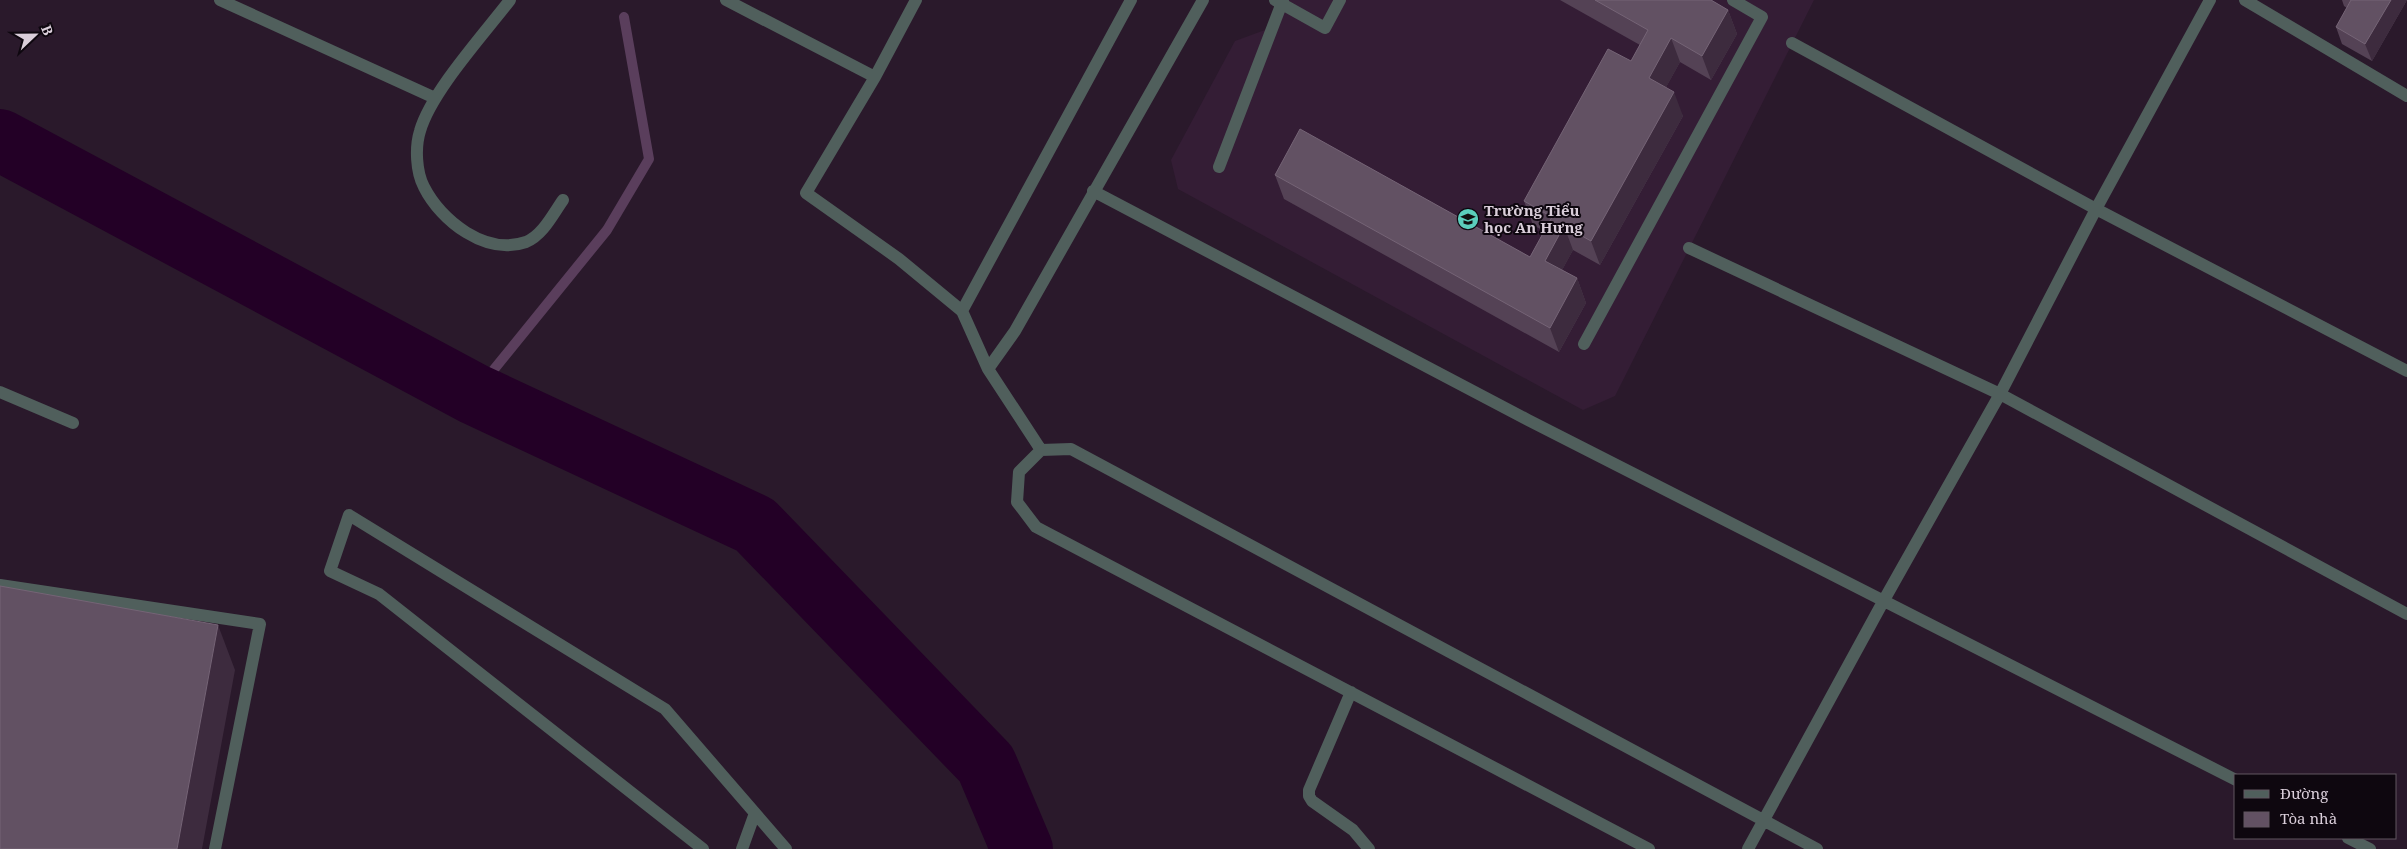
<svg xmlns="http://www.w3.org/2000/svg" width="2407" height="849" font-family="'Noto Serif',serif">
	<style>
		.built { fill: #341d35 }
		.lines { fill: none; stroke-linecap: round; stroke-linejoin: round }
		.stream { stroke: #5a3e5c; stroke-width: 10 }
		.river { stroke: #230026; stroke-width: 62 }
		.minor { stroke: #505f5c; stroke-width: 12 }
		.wall { fill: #544255 }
		.shaded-wall { fill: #3d2b3e }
		.building { fill: #625163; stroke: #756476 }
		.labels { text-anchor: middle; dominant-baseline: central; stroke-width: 4; stroke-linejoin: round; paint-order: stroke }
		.poi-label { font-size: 15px; font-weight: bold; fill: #daceda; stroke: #0e070f; text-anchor: start }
	</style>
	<rect width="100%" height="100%" fill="#2a192b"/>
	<path class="built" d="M1283,0H1814L1615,396L1583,410L1178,189L1171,160L1235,41L1265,30Z"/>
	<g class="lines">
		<path class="stream" d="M474,394L607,230L649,159L624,17"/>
		<path class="river" d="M0,140L474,394L755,525L986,764L1022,849"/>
		<path class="minor" d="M220,0L435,98
			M510,0C484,34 431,92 420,131C415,147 416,172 424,187C441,221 486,256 526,242C543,235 553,214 563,200
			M726,0L875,77
			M916,0L875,77L806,193L899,259L962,311L988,369L1015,331L1203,0
			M1275,0L1325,28L1340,0
			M2245,0L2407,96
			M1792,43L2096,209L2407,371
			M1219,167L1283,0
			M1093,191L1528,420L2236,780
			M1689,248L2000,394L2407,614
			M962,311L1131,0
			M1584,344L1762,17L1733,0
			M988,369L1041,450
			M0,392L73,423
			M0,585L260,624L215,849
			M1351,692L1309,790V796L1312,801L1353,830L1369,849
			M2348,838L2370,849
			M703,849L379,594L330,571L349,515L665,709L786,849
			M742,849L755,813
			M1649,849L1036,527L1017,502L1019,472L1041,450L1071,449L1817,849
			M1748,849L1884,600L2000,394L2096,209L2210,0"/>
	</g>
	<path class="wall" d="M1560,0H1711L1728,10L1737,34L1711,80L1680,62L1666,87L1683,116L1600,265L1573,250L1562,270L1577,278L1586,303L1559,352L1284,199L1275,175L1530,257L1544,231L1533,225L1524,201L1631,61L1640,45Z
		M2342,0H2407L2372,61L2342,44L2336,27L2347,8L2344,6Z"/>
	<path class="shaded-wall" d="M2391,0H2407L2372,61L2365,44Z
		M1728,10L1737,34L1711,80L1702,56Z
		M1671,38L1680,62L1658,102L1649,78Z
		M1674,92L1683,116L1600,265L1591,241Z
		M1564,226L1573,250L1554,285L1545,261Z
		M1577,278L1586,303L1559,352L1550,328Z
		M218,625L235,670L202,849H177Z"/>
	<path class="building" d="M1595,0H1711L1728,10L1702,56L1671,38L1649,78L1674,92L1591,241L1564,226L1545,261L1577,278L1550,328L1275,175L1300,129L1530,257L1552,217L1524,201L1608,49L1631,61L1648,30Z
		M2351,0H2391L2365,44L2336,27Z
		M0,586L218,625L177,849H0Z"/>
	<defs>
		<g id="school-disc" transform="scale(1.125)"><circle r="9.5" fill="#5bcebc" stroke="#0e070f"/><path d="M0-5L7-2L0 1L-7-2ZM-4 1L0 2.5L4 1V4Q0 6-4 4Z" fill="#111"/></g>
	</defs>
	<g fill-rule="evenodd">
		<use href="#school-disc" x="1468" y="219"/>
	</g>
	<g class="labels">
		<g class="poi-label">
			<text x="1484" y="210">Trường Tiểu<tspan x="1484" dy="17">học An Hưng</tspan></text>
		</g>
	</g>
	<rect x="2234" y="774" width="162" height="65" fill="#0e070f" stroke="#605760"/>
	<rect x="2244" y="790" width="25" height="8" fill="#505f5c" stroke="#605760"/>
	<text x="2280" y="799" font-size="15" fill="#daceda">Đường</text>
	<rect x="2244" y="812" width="25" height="15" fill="#625163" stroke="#605760"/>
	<text x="2280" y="824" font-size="15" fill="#daceda">Tòa nhà</text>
	<g transform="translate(35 35) rotate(68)" stroke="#0e070f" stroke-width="4" paint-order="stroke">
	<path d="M0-4L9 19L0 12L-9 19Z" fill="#daceda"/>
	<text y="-8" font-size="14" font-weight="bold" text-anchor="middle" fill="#daceda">B</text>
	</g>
</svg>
